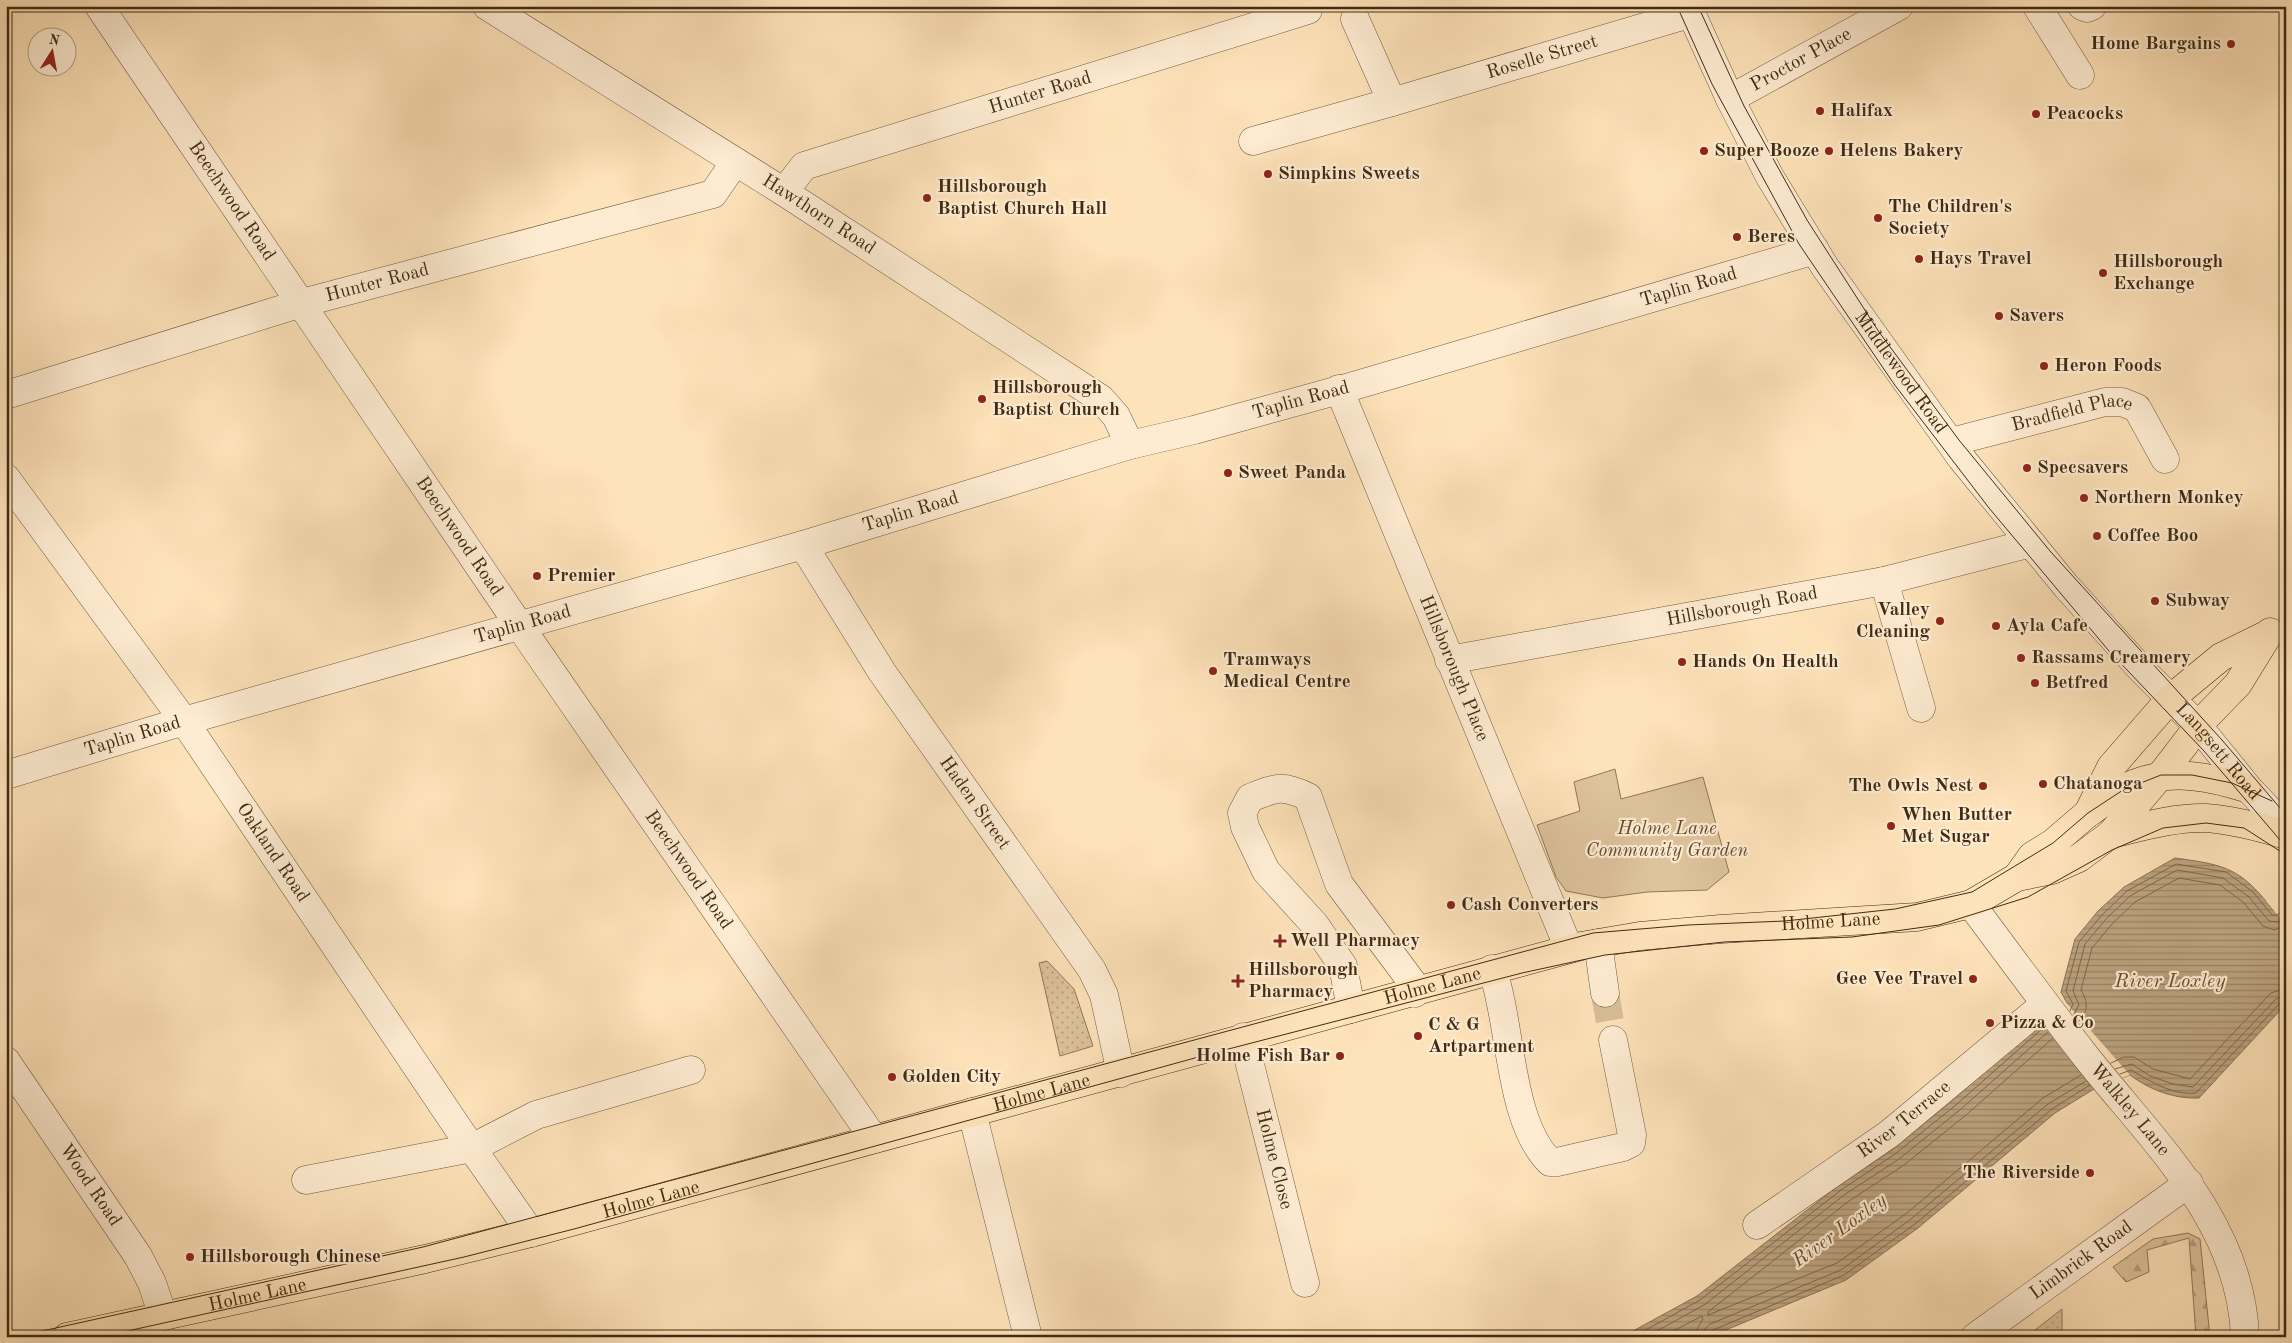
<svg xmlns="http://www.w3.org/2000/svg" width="2292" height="1343" font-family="'Old Standard TT',serif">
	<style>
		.grass { fill: url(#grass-dots); stroke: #8f7858 }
		.forest { fill: url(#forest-firs); stroke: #8f7858 }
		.garden { fill: #dec39d; stroke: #8f7858 }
		.water { fill: url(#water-rules); stroke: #8b7455 }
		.pier { fill: #fee2b9 }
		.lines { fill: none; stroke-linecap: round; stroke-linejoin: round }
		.shore { stroke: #7e684a; stroke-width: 1 }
		.minor-tunnel { stroke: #d8be98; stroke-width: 28; stroke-dasharray: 28 14; stroke-linecap: butt }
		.minor-casing { stroke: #705a3c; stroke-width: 29 }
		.major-casing { stroke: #402c13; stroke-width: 29 }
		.minor { stroke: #feecd2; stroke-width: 28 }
		.major { stroke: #fee2b9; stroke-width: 28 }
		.tram { stroke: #402c13; stroke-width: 1 }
		.poi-dot { fill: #8f2418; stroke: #feecd2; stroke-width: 2 }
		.labels { text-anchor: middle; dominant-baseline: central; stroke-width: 4.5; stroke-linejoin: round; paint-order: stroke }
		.poi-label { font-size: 19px; font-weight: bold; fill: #402c13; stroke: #feecd2; text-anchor: start }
		.street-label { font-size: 19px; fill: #402c13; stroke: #feecd2 }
		.park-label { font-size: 19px; font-style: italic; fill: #604a2f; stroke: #feecd2 }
		.water-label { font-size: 20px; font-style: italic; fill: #665034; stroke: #feecd2 }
	</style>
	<defs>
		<pattern id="grass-dots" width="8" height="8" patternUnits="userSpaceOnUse" patternTransform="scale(1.25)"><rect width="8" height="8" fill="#dec39d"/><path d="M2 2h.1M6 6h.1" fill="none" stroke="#b59f7f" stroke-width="1.8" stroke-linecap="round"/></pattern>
		<pattern id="forest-firs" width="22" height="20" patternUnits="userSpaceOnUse" patternTransform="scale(1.25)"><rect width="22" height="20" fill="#dec39d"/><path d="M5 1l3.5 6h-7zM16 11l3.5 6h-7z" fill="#b59f7f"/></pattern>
		<pattern id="water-rules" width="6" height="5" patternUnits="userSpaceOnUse" patternTransform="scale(1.25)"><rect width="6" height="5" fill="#bda481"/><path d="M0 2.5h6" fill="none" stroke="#9b8668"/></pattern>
	</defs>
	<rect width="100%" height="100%" fill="#fee2b9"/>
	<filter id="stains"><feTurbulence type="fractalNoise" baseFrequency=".004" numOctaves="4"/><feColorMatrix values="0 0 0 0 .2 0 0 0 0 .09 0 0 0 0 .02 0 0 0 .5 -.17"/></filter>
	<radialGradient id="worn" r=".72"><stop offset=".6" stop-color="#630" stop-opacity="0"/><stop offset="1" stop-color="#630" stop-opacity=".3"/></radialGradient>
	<path class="grass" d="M1047,961L1074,989L1093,1046L1060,1056L1039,963Z
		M2062,1309V1337H2026Z"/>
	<path class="forest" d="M2188,1233L2200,1239L2210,1337H2196L2189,1238L2147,1250L2149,1272L2126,1282L2113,1267L2153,1239Z"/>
	<path class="garden" d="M1615,769L1621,799L1703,777L1729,872L1707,890L1647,892L1603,898L1566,891L1556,877L1537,825L1580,811L1574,782Z"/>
	<path class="water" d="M2175,858C2228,865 2241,869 2274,911L2286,901V1004L2199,1098C2174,1099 2150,1090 2130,1075L2094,1089L2055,1113L1918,1228L1846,1280L1709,1337H1622L1697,1296L1838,1186L1892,1150L1953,1100L2038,1025L2068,1005L2061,992L2075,939L2098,911L2124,887Z"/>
	<path class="pier" d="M2268,899L2274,908L2286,899V925L2266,901Z
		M2064,1000L2069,1006L2130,1075L2094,1089L2040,1021L2065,1005L2062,1001Z"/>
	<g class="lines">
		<path class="shore" d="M2070,1011L2073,1004L2066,991L2079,942L2102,915L2127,891L2176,864L2226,872L2253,892L2272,915H2277L2286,908
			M2073,1016L2079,1005L2073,991L2085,944L2106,919L2130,896L2177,870L2223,878L2249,897L2269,921L2278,922L2286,916
			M2078,1022C2089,1012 2088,1002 2081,990L2092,948L2112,924L2135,902L2179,878L2220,885L2243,902L2263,926L2274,930L2286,926
			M2053,1038L1966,1115L1904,1165L1849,1201L1708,1312V1315L1837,1263L1907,1213L2043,1098L2081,1075
			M2111,1063L2124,1057H2134L2153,1069L2190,1079L2271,993L2286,988
			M2115,1069L2132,1064L2150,1076L2173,1084L2193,1087L2276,999L2286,995
			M2120,1074L2131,1070C2152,1082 2171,1095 2196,1093L2280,1003L2286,1001
			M1633,1337L1700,1300L1841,1190L1895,1154L1957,1104L2044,1027
			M1646,1337L1704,1305L1844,1195L1899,1159L1961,1109L2048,1032
			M1662,1337L1702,1316L1703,1319L1698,1327L1696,1337
			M1703,1337L1705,1329L1710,1324L1841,1270L1911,1219L2048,1104L2086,1081
			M1710,1337L1713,1330L1844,1275L1915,1224L2052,1109L2090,1085"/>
		<path class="minor-tunnel" d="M1605,993L1613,1040"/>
		<g class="minor-casing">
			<g id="minor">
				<path id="s1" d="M99,6L519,625L874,1139"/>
				<path id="s2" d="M487,6L784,192L1101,399L1116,416L1130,445"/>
				<path id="s3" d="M1688,6L1730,99L1770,177L1825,267L1962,459L2066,586L2141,669L2198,726L2249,789L2286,828"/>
				<path d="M2037,6L2080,75"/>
				<path d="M2082,6L2087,8L2092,6"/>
				<path d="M1355,19L1392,102"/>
				<path id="s4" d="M1730,99L1899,6"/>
				<path id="s5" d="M1253,141L1392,102L1692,13"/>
				<path id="s6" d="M784,192L804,166L1308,10"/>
				<path id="s7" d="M1339,389L1569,949"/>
				<path id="s8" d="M6,395L302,303L713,194L735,162"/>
				<path id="s9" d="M1951,442L2105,402H2122L2137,408L2165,459"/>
				<path id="s10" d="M6,478L184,721L460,1131L531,1233"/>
				<path id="s11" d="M803,545L882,672L1092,970L1104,995L1121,1073"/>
				<path d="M1884,581L1921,708"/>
				<path id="s12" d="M1449,660L1884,581L2031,543"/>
				<path id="s13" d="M6,775L184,721L803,545L1130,445L1194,430L1350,387L1815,250"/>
				<path id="s14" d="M1971,904C2008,954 2045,1004 2083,1053C2150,1139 2241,1220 2245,1337"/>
				<path d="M1598,943L1605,993"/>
				<path d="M1492,969C1512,1024 1508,1121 1550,1162H1557L1623,1147L1631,1143L1632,1135L1613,1040"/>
				<path d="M1351,1009L1343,966L1315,925L1266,871L1245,827L1242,813L1250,798C1275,788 1282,784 1308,797L1339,884L1412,982L1415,993"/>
				<path id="s15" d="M1243,1037L1305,1283"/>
				<path id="s16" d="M6,1061L138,1256L152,1283L163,1316"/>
				<path d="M972,1112L1028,1337"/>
				<path d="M306,1180L472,1148L536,1115L691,1070"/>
				<path id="s17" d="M1757,1225L1889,1134L2045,1004"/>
				<path id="s18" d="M1975,1337L2189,1183"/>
			</g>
		</g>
		<g class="major-casing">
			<g id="major">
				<path d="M2090,812C2104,802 2119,790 2136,783C2173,769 2212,777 2249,789"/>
				<path d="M2111,834C2141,827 2175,817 2206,818C2233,820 2260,827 2286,835"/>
				<path d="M2017,877L2032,856L2053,843L2088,813L2111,767L2170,699L2221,657L2270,633"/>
				<path id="s19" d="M67,1337L425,1259L531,1233L1581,946L1640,936L1721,929L1917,917L1971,904L2017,877L2052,870L2079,858L2111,834L2161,775L2204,719L2238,684L2270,632"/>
			</g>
		</g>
		<use href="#minor" class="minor"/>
		<use href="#major" class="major"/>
		<path class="tram" d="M1677,6L1712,84L1799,244L1894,384L1989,508L2109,651L2204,751L2286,847
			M1698,6L1744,106L1807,220L1879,332L1959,440L2050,551L2222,740L2286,815
			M15,1337L423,1247L1593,933L1688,925L1785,921L1895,909L1972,892L2053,843L2088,813L2123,790L2161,775H2192L2232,783L2272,801
			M100,1337L464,1257L574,1229L1213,1053L1522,973L1605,955L1724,942L1852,937L1939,925L2028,897L2112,850L2163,828L2206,823L2244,828L2286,855"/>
	</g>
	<g class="poi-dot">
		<circle cx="2231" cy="44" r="5"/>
		<circle cx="1820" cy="111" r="5"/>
		<circle cx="2036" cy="114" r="5"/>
		<circle cx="1704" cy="151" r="5"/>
		<circle cx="1829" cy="151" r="5"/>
		<circle cx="1268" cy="174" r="5"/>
		<circle cx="927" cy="198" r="5"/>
		<circle cx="1878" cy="218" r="5"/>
		<circle cx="1737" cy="237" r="5"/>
		<circle cx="1919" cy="259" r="5"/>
		<circle cx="2103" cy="273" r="5"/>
		<circle cx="1999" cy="316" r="5"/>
		<circle cx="2044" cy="366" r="5"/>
		<circle cx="982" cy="399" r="5"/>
		<circle cx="2027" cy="468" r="5"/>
		<circle cx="1228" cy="473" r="5"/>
		<circle cx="2084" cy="498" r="5"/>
		<circle cx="2097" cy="536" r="5"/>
		<circle cx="537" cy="576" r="5"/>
		<circle cx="2155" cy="601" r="5"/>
		<circle cx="1940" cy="621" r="5"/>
		<circle cx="1996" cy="626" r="5"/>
		<circle cx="2021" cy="658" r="5"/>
		<circle cx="1682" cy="662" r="5"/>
		<circle cx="1213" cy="671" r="5"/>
		<circle cx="2035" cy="683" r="5"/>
		<circle cx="2043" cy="784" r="5"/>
		<circle cx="1983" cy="786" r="5"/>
		<circle cx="1891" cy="826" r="5"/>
		<circle cx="1451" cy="905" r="5"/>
		<path d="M1277.5 933.5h5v5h5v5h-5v5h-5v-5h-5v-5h5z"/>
		<circle cx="1973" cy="979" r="5"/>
		<path d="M1235.5 973.5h5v5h5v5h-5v5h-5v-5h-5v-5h5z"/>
		<circle cx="1990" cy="1023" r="5"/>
		<circle cx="1418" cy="1036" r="5"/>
		<circle cx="1340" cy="1056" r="5"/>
		<circle cx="892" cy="1077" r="5"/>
		<circle cx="2090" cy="1173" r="5"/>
		<circle cx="190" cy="1257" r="5"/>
	</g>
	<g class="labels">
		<g class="poi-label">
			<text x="2221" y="44" text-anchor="end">Home Bargains</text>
			<text x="1830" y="111">Halifax</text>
			<text x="2046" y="114">Peacocks</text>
			<text x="1714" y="151">Super Booze</text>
			<text x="1839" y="151">Helens Bakery</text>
			<text x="1278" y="174">Simpkins Sweets</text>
			<text x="937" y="187">Hillsborough<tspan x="937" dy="22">Baptist Church Hall</tspan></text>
			<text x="1888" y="207">The Children's<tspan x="1888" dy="22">Society</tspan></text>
			<text x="1747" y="237">Beres</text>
			<text x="1929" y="259">Hays Travel</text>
			<text x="2113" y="262">Hillsborough<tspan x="2113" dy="22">Exchange</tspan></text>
			<text x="2009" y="316">Savers</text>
			<text x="2054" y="366">Heron Foods</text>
			<text x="992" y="388">Hillsborough<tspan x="992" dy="22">Baptist Church</tspan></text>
			<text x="2037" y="468">Specsavers</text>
			<text x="1238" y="473">Sweet Panda</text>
			<text x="2094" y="498">Northern Monkey</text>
			<text x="2107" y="536">Coffee Boo</text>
			<text x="547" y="576">Premier</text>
			<text x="2165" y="601">Subway</text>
			<text x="1930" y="610" text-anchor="end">Valley<tspan x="1930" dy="22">Cleaning</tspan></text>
			<text x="2006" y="626">Ayla Cafe</text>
			<text x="2031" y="658">Rassams Creamery</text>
			<text x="1223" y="660">Tramways<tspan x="1223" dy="22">Medical Centre</tspan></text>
			<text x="1692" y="662">Hands On Health</text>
			<text x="2045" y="683">Betfred</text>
			<text x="2053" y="784">Chatanoga</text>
			<text x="1973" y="786" text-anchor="end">The Owls Nest</text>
			<text x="1901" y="815">When Butter<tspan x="1901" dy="22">Met Sugar</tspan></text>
			<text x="1461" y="905">Cash Converters</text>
			<text x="1290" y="941">Well Pharmacy</text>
			<text x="1248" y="970">Hillsborough<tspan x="1248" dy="22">Pharmacy</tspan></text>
			<text x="1963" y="979" text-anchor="end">Gee Vee Travel</text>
			<text x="2000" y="1023">Pizza &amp; Co</text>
			<text x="1428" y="1025">C &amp; G<tspan x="1428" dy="22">Artpartment</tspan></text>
			<text x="1330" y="1056" text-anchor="end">Holme Fish Bar</text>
			<text x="902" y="1077">Golden City</text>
			<text x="2080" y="1173" text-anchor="end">The Riverside</text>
			<text x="200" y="1257">Hillsborough Chinese</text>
		</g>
		<g class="street-label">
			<text stroke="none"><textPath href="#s5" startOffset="301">Roselle Street</textPath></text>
			<text stroke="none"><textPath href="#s4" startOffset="81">Proctor Place</textPath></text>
			<text stroke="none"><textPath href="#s6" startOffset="280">Hunter Road</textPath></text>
			<text stroke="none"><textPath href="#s1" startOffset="236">Beechwood Road</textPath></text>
			<text stroke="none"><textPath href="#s2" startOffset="392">Hawthorn Road</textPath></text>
			<text stroke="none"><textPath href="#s8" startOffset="388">Hunter Road</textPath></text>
			<text stroke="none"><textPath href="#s13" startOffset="1752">Taplin Road</textPath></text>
			<text stroke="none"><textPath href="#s3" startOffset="425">Middlewood Road</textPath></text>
			<text stroke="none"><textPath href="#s13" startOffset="1348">Taplin Road</textPath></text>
			<text stroke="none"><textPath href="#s9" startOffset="125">Bradfield Place</textPath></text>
			<text stroke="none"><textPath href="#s13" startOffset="942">Taplin Road</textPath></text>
			<text stroke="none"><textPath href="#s1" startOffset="641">Beechwood Road</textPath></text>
			<text stroke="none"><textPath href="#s12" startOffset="298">Hillsborough Road</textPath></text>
			<text stroke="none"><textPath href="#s13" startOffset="538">Taplin Road</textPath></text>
			<text stroke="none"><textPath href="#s7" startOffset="302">Hillsborough Place</textPath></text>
			<text stroke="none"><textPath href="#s13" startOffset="132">Taplin Road</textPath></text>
			<text stroke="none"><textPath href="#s3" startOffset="920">Langsett Road</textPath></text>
			<text stroke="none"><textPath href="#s11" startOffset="310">Haden Street</textPath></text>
			<text stroke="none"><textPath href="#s10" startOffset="460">Oakland Road</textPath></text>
			<text stroke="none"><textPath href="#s1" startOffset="1046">Beechwood Road</textPath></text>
			<text stroke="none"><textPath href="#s19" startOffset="1815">Holme Lane</textPath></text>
			<text stroke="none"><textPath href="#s19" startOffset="1410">Holme Lane</textPath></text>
			<text stroke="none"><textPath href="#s19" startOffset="1005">Holme Lane</textPath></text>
			<text stroke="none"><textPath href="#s14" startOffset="260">Walkley Lane</textPath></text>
			<text stroke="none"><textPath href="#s17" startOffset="181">River Terrace</textPath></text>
			<text stroke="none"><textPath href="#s15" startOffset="126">Holme Close</textPath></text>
			<text stroke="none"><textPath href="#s16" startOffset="150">Wood Road</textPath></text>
			<text stroke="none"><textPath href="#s19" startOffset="600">Holme Lane</textPath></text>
			<text stroke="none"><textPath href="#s18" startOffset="131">Limbrick Road</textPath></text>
			<text stroke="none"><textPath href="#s19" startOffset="195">Holme Lane</textPath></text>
		</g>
		<g class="park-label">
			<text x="1667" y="829">Holme Lane<tspan x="1667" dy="22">Community Garden</tspan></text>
		</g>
		<g class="water-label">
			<text x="2170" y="982">River Loxley</text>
			<text transform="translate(1840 1231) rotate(-36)">River Loxley</text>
		</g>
	</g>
	<rect width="2292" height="1343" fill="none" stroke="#fee2b9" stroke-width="25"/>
	<rect x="8" y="8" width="2277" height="1328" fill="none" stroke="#402c13" stroke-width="2.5"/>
	<rect x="12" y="12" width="2267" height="1318" fill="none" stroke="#402c13"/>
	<g transform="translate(52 52) rotate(11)"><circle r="24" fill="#feecd2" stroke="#b29f86"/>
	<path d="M0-4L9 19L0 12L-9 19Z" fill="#8f2418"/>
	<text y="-8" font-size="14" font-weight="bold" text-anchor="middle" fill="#402c13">N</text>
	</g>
	<rect width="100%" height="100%" filter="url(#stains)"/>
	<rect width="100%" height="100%" fill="url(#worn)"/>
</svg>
